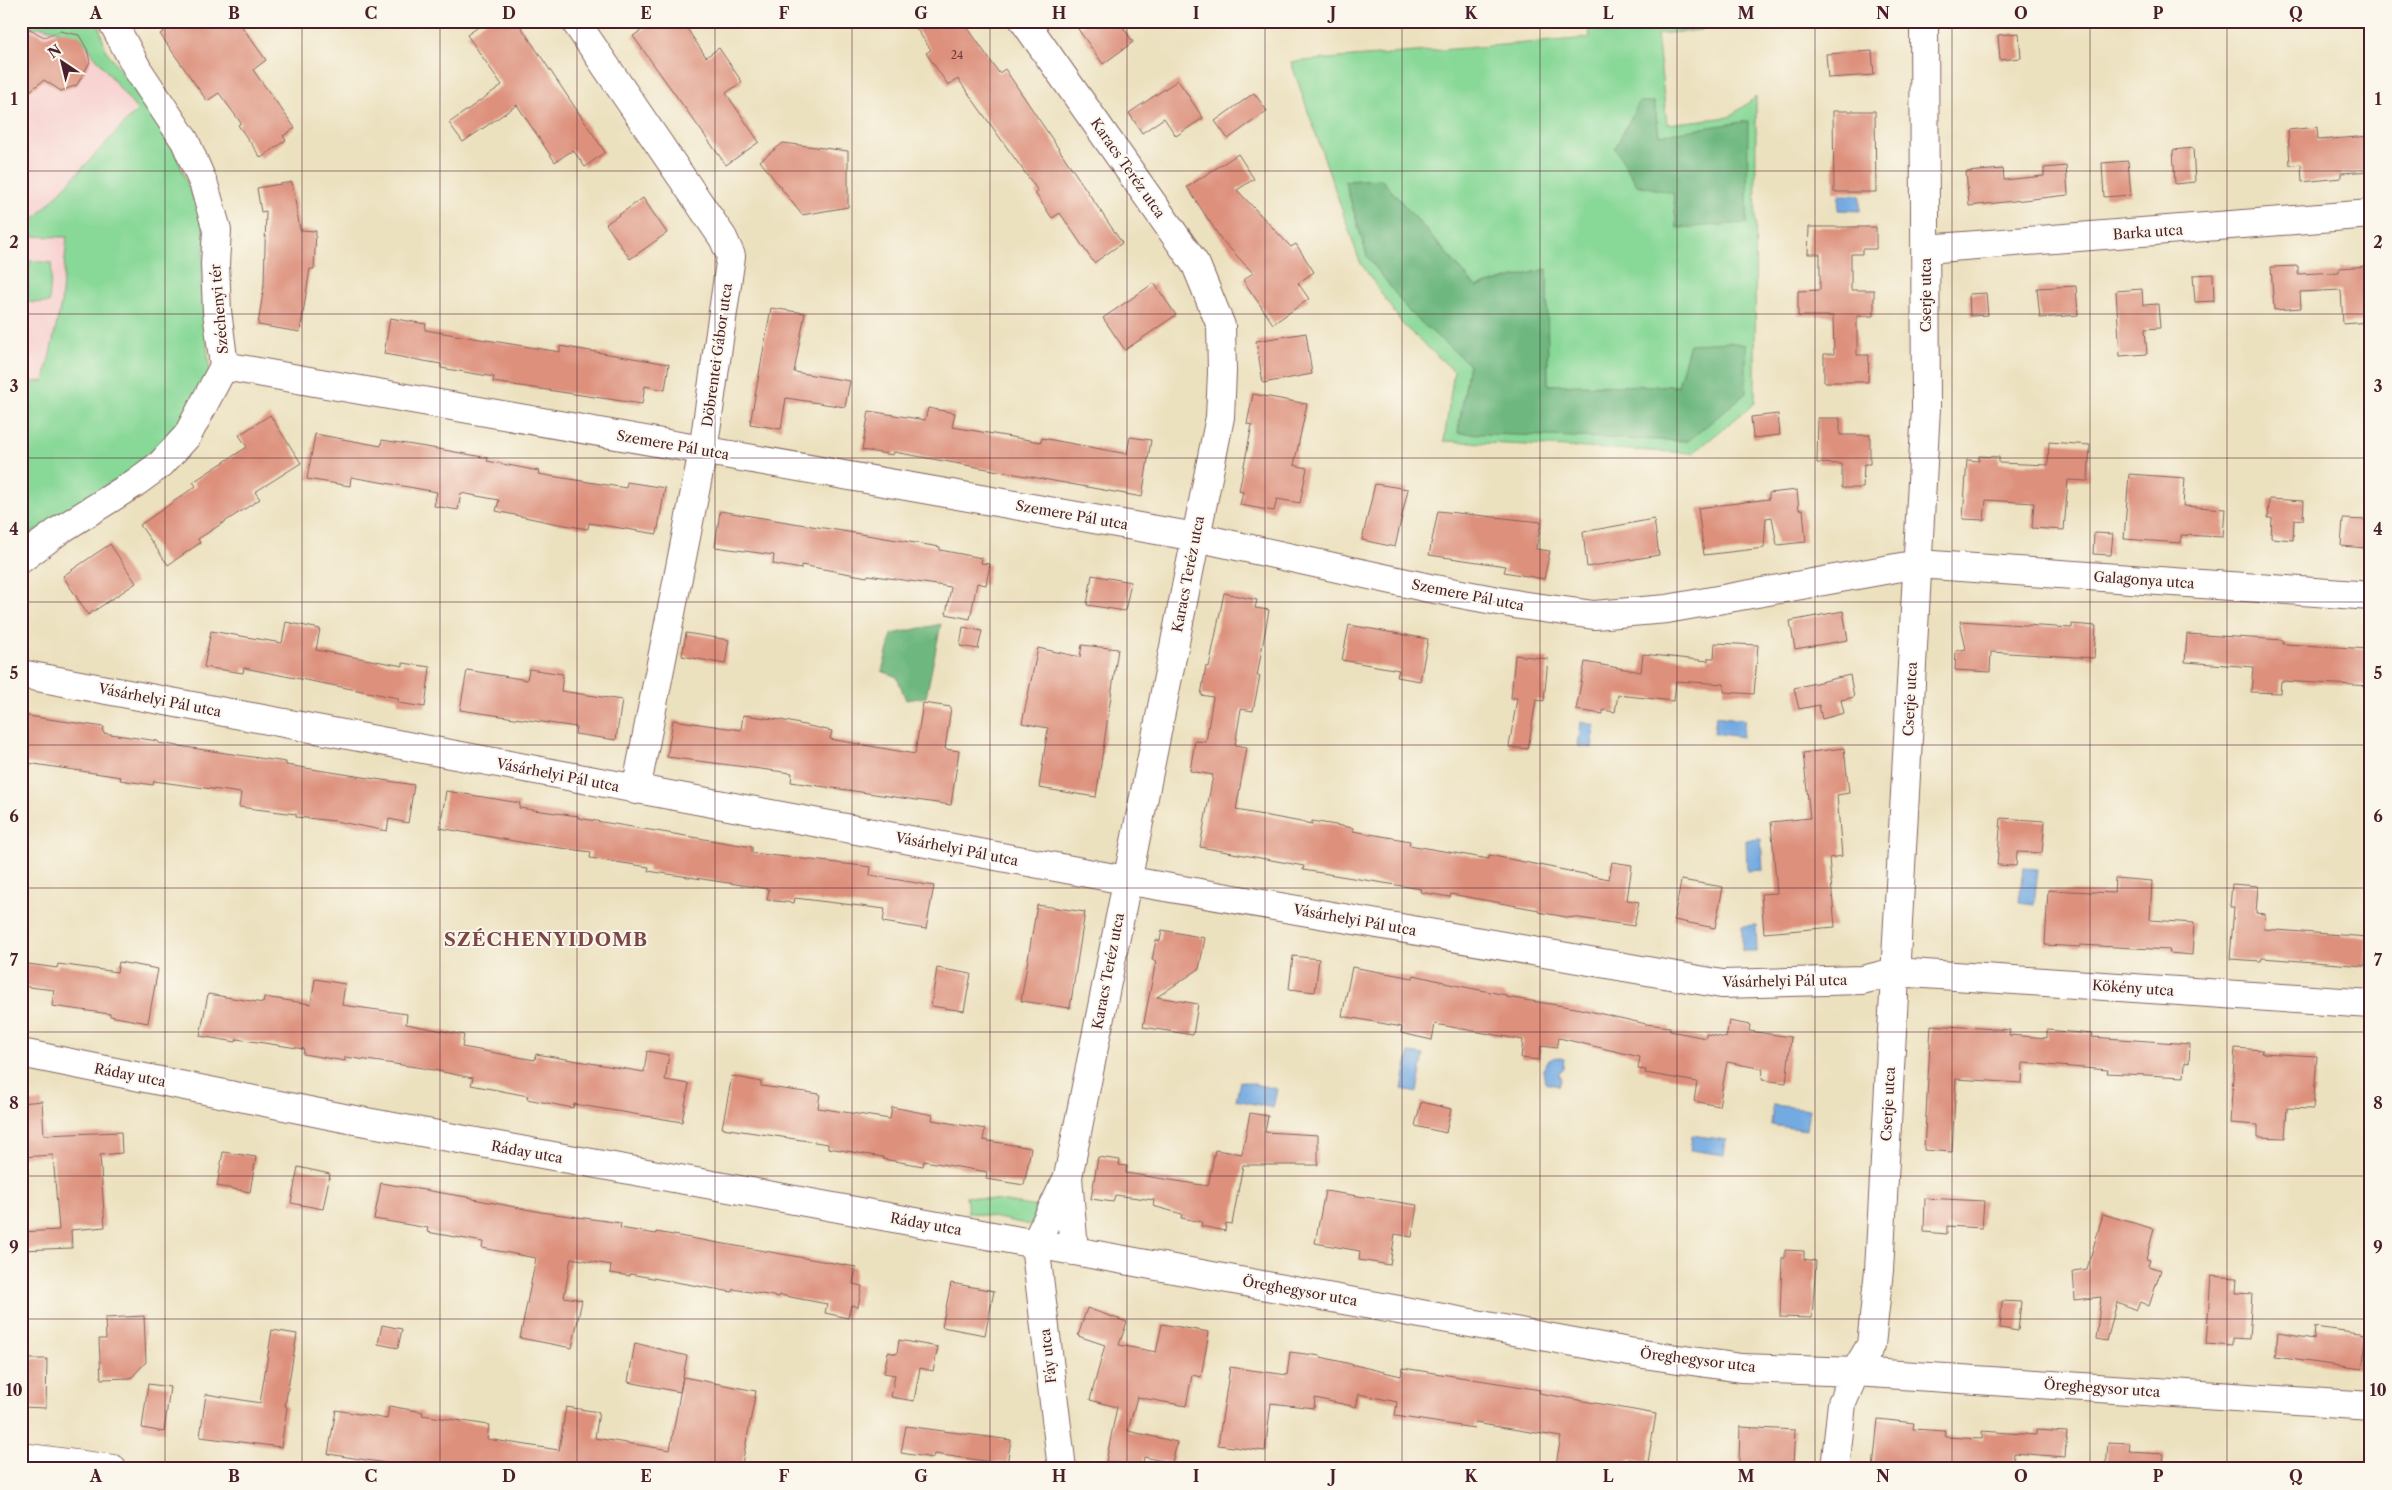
<svg xmlns="http://www.w3.org/2000/svg" width="2392" height="1490" font-family="'Libre Caslon Text',serif">
	<style>
		.built { fill: #f7d0cf }
		.green { fill: #88d897; stroke: #697c61; fill-rule: evenodd }
		.forest { fill: #6eb880; stroke: #5c6c56 }
		.water { fill: #73aae1; stroke: #5e6486 }
		.building { fill: #dd907b }
		.lines { fill: none; stroke-linecap: round; stroke-linejoin: round }
		.minor-casing { stroke: #83635f; stroke-width: 30 }
		.minor { stroke: #fff; stroke-width: 28 }
		.grid { fill: none; stroke: #4a1f2b; stroke-width: 1; stroke-opacity: 0.55 }
		.labels { text-anchor: middle; dominant-baseline: central; stroke-width: 4; stroke-linejoin: round; paint-order: stroke }
		.number-label { font-size: 11px; fill: #6f3b3f }
		.street-label { font-size: 14px; fill: #4a1f2b; stroke: #fbf7ec }
		.district-label { font-size: 19px; font-weight: bold; letter-spacing: 1px; fill: #7d4747; stroke: #fbf7ec }
		.neatline { fill: none; stroke: #4a1f2b; stroke-width: 2 }
		.grid-label { font-size: 16px; text-anchor: middle; font-weight: bold; fill: #4a1f2b }
	</style>
	<rect width="100%" height="100%" fill="#fbf7ec"/>
	<filter id="ink" filterUnits="userSpaceOnUse"><feTurbulence type="fractalNoise" baseFrequency=".02" numOctaves="2"/><feDisplacementMap in="SourceGraphic" scale="10" xChannelSelector="R" yChannelSelector="G"/><feConvolveMatrix kernelMatrix="1 2 1 2 8 2 1 2 1" color-interpolation-filters="sRGB"/></filter>
	<filter id="wash" filterUnits="userSpaceOnUse"><feTurbulence type="fractalNoise" baseFrequency=".0096" numOctaves="4" result="noise"/><feDisplacementMap in="SourceGraphic" scale="20" xChannelSelector="R" yChannelSelector="G"/><feGaussianBlur stdDeviation="1.12" result="paint"/><feColorMatrix in="noise" values="0 0 0 0 0 0 0 0 0 0 0 0 0 0 0 0 0 1.4 0 .05"/><feComposite in="paint" operator="in"/></filter>
	<g filter="url(#wash)">
		<rect width="100%" height="100%" fill="#ece1bf"/>
		<path class="built" d="M42,26L79,35L137,110L21,233V29Z
			M21,236H67L61,304L44,381L21,383Z"/>
		<path class="green" d="M26,21H98L105,49L170,139L206,231L201,287L210,374L181,424L130,471L30,534L21,543V383L44,381L61,304L67,237L21,236V233L137,110L79,36L42,27L28,28Z
			M1588,21H1701L1702,30L1657,34L1667,124L1729,117L1756,97L1755,403L1693,453L1444,441L1454,371L1403,325L1360,262L1291,62L1590,38ZM1654,102L1659,135L1747,223L1673,192L1637,185ZM1381,179L1476,287L1547,269L1548,385L1678,386L1690,344L1688,441L1458,432L1469,364L1367,256L1345,181Z
			M30,261L52,263L49,303L27,302Z
			M966,1196L1038,1207L1031,1225L968,1212Z"/>
		<path class="forest" d="M1639,102H1654L1659,135L1748,121L1747,223L1677,228L1673,193L1637,185L1615,148Z
			M1381,179L1476,287L1547,269L1548,385L1678,386L1690,344L1729,342L1746,345V393L1688,441L1458,433L1469,364L1410,313L1367,256L1345,181Z
			M941,624L926,697L906,700L897,677L882,671L892,634Z"/>
		<path class="water" d="M1839,195H1860V211L1838,210Z
			M1716,716L1745,720L1742,737L1714,733Z
			M1581,722L1595,725L1592,748L1578,746Z
			M1761,839L1763,870L1747,871L1746,840Z
			M2023,868L2038,869L2034,904L2019,902Z
			M1756,925L1757,951H1742V926Z
			M1409,1053L1424,1055L1417,1092L1402,1089Z
			M1557,1057L1564,1059L1563,1068L1558,1073L1561,1079L1558,1086L1545,1083L1543,1070L1549,1059Z
			M1240,1081L1277,1089L1273,1108L1236,1100Z
			M1773,1105L1809,1109L1806,1130L1771,1125Z
			M1692,1135L1726,1140L1724,1155L1690,1150Z"/>
		<g id="blocks">
			<path class="building" d="M178,21H238L266,60L253,70L295,128L283,136L286,140L261,158L238,125L241,123L219,93L207,101L160,34Z
				M487,21H517L605,152L585,167L573,150L555,162L517,105L463,142L449,123L502,85L467,35Z
				M656,21H682L706,57L719,48L742,82L726,93L759,142L726,165L633,36Z
				M911,21H963L999,73L1005,69L1122,243L1094,263L1060,213L1052,218L1035,193L1038,191L958,79L948,85L926,53L931,50Z
				M1088,21H1119L1133,42L1103,64L1078,29Z
				M21,24L44,37L60,31L79,35L87,49L90,62L77,85L61,91L44,80L21,98Z
				M2019,33L2021,58L2000,60L1998,35Z
				M1872,51L1874,75L1828,78L1826,54Z
				M1178,80L1203,118L1176,136L1164,118L1142,133L1129,113Z
				M1254,93L1267,111L1228,139L1215,121Z
				M1833,111H1875L1876,192H1834Z
				M2317,127L2318,140L2371,136V171L2341,173V178L2302,182L2301,164L2290,165L2288,130Z
				M783,143L848,151V207L802,215L760,161Z
				M2193,148L2195,182L2175,184L2173,150Z
				M1238,154L1254,179L1237,190L1291,247L1296,244L1314,272L1298,283L1309,299L1273,324L1243,280L1253,273L1221,239L1187,187Z
				M2128,161L2131,195L2104,197L2102,163Z
				M2066,166L2068,195L1969,206L1966,172L2003,169L2004,180L2044,176V168Z
				M292,182L300,230L316,231L314,269H310L300,332L258,325L264,285L266,211L261,212L257,188Z
				M643,198L667,233L630,259L606,224Z
				M1809,227H1876V249H1862V254H1851V290H1874V316H1857V355H1869L1868,382H1824V354H1834L1833,316H1798V291L1820,290V254H1808Z
				M2298,266V274L2339,272V268L2371,266V294L2368,295L2370,322L2343,324L2341,290L2300,292L2301,308L2274,310L2271,267Z
				M2213,274L2214,301L2195,302L2193,275Z
				M1154,283L1176,315L1125,350L1103,318Z
				M2076,286L2078,315L2040,318L2037,288Z
				M2142,289L2143,305L2158,304L2160,328L2145,329L2147,354L2120,356L2116,291Z
				M1986,293L1988,315L1970,316L1969,294Z
				M771,308L805,313L794,372L850,381L845,407L786,398L781,429L750,424Z
				M390,318L426,324L425,330L560,352V346L669,364L665,390L645,386L642,404L493,382L494,377L441,368V364L384,354Z
				M1306,333L1312,374L1263,383L1256,341Z
				M1253,394L1307,404L1294,465L1307,468L1300,503L1277,499L1274,511L1240,505L1243,492L1239,491L1252,425L1247,424Z
				M928,408L955,413L952,427L1041,442L1042,438L1127,454L1130,437L1151,440L1142,497L894,452L893,455L862,450L869,411L925,420Z
				M1778,414L1780,435L1753,438L1751,417Z
				M270,415L301,463L255,492L260,499L198,539L200,543L168,565L140,525L196,486L193,482L247,447L239,435Z
				M1818,418H1840V435H1870V464H1864L1863,488H1842V464L1817,463Z
				M315,434L381,446L382,440L444,450L488,458L487,461L539,471L538,474L626,488L627,482L665,488L657,534L589,523L588,529L553,523L496,511L499,500L461,493L458,510L434,506L437,492L351,477L350,486L307,479Z
				M2049,442L2090,445L2088,481L2068,480L2064,530L2032,528L2034,503L1986,500L1984,520L1963,519L1967,460L1979,461V456L1999,457V463L2048,465Z
				M2129,474L2185,478L2183,506L2225,509L2223,537L2181,535V543L2124,539Z
				M1375,484L1408,489L1395,547L1362,540Z
				M1797,490L1799,510L1803,509L1806,542L1777,545L1772,517L1766,518L1764,548L1704,555L1698,508L1769,499V493Z
				M2269,499L2304,501L2303,520L2294,519L2293,540L2271,538L2272,518H2268Z
				M720,511L940,547V550L982,558L981,563L990,564L986,585L977,583L970,619L946,614L951,587L868,575L867,577L801,565V569L773,564L774,555L715,547Z
				M1438,511L1541,522L1536,549L1550,551L1544,579L1504,572L1506,566L1429,555Z
				M1654,519L1659,555L1587,567L1583,532Z
				M2343,519L2368,520L2366,548L2341,546Z
				M2094,533L2113,534L2111,555L2093,554Z
				M110,544L136,583L88,615L63,576Z
				M1092,575L1131,582L1125,611L1087,605Z
				M1224,593L1257,600L1255,608L1269,610L1257,676H1260L1253,711L1241,709L1235,745L1247,747L1236,810L1312,824V821L1353,828V831L1410,841L1409,845L1489,859V855L1609,879L1612,862L1632,865L1627,900L1639,902L1634,926L1572,917V918L1538,912L1539,910L1451,894L1450,897L1420,892L1421,889L1303,870L1304,866L1200,847L1213,775L1190,771L1195,741L1206,742L1213,697L1201,695L1206,666L1209,667Z
				M1843,611L1848,640L1795,649L1790,621Z
				M1960,621L2072,628V624L2096,626L2094,658L1991,652L1990,672L1955,670L1956,651L1966,649Z
				M286,622L320,629L316,650L403,666V663L430,667L425,707L398,703V698L244,668L243,673L204,667L211,631L282,643Z
				M1349,625L1428,639L1420,681L1397,677L1399,670L1342,660Z
				M963,627L982,631L978,649L960,646Z
				M686,633L729,640L725,664L682,656Z
				M2187,634L2283,640V644L2371,649V686L2281,681L2280,693L2251,692L2253,667L2185,662Z
				M1715,643L1758,645L1754,694L1724,692V684L1676,681L1674,701L1618,695L1615,712L1603,710V714L1576,710L1585,662L1641,672L1643,654L1708,661V658H1714Z
				M1082,645L1118,649L1096,797L1039,788L1048,728L1022,723L1038,648L1080,657Z
				M1515,655L1548,659L1544,701L1536,700L1528,749L1509,747L1517,698H1511Z
				M529,669L563,674L561,691L622,700L616,740L575,734L576,727L460,710L467,670L527,680Z
				M1850,675L1854,697L1841,700L1844,713L1822,719L1819,705L1799,709L1794,688Z
				M923,703L951,707L945,749L959,751L951,805L791,782L792,773L667,757L673,720L741,730L743,715L781,720L832,731L830,739L915,754Z
				M21,715L104,727L103,733L158,741V743L286,762V765L414,785L408,823L389,819L387,831L335,821L296,817V814L239,807L241,793L154,781L153,785L120,780L121,777L21,762Z
				M1844,748L1849,793L1837,795L1842,856L1829,858L1835,927L1764,933L1761,894L1777,893L1771,822L1810,818L1803,753Z
				M446,791L520,803L519,808L578,816V818L752,847V853L871,867L870,875L934,886L926,929L883,922L885,909L795,898L794,903L767,900L769,889L648,871L649,867L590,858L591,852L531,844L440,828Z
				M2001,818L2045,821L2042,853L2017,852L2016,866L1997,865Z
				M2115,878L2152,881L2150,920L2194,923L2192,955L2169,953L2170,950L2080,945V947L2045,945L2048,890L2114,893Z
				M1681,880L1723,887L1715,928L1674,920Z
				M2232,884L2258,886L2256,913L2265,914L2264,929L2367,937L2365,966L2262,958L2261,961L2230,959L2234,907H2230Z
				M1037,905L1085,912L1070,1008L1021,1001Z
				M1162,930L1205,938L1199,969L1157,997L1198,1004L1193,1035L1143,1027L1156,961L1152,960L1156,940L1160,941Z
				M1293,956L1319,959L1315,992L1289,989Z
				M119,962L158,969L148,1023L110,1016V1014L52,1006L54,990L21,986V963L57,968L58,964L117,972Z
				M1352,967L1413,978L1414,975L1444,982V983L1506,995V997L1576,1008L1646,1024L1670,1027V1031L1706,1038V1034L1726,1038L1729,1021L1750,1025L1749,1031L1791,1037L1786,1083L1762,1080L1763,1069L1727,1062L1719,1106L1694,1101L1697,1082L1645,1073L1646,1070L1638,1069L1640,1057L1559,1038L1557,1048L1541,1046L1539,1060L1521,1058L1523,1040L1435,1024L1432,1040L1401,1033L1402,1027L1342,1016Z
				M937,968L971,974L964,1011L931,1006Z
				M315,979L345,984L342,1005L407,1014L406,1024L464,1035L462,1047L535,1060L536,1054L644,1072L647,1051L669,1055L665,1080L689,1084L682,1122L574,1104L573,1108L527,1099L528,1096L471,1085L473,1078L423,1068L345,1057V1061L303,1054L304,1049L237,1039L236,1042L200,1036L208,994L263,1003L264,997L311,1004Z
				M1931,1025L2010,1030L2009,1035L2047,1038V1030L2093,1034L2092,1037L2190,1044L2189,1063L2185,1062L2184,1077L2107,1073L2108,1070L2023,1063L2022,1083L1956,1079L1952,1152L1924,1150Z
				M2235,1048L2263,1050L2262,1053L2317,1056L2313,1109L2287,1108L2285,1138L2258,1137V1125L2230,1123Z
				M732,1076L761,1082V1086L820,1094L818,1108L890,1119L892,1107L933,1115L932,1120L985,1129L983,1140L1031,1148L1024,1185L986,1179L987,1172L924,1161L923,1166L883,1159V1157L828,1148V1144L722,1128Z
				M42,1101L44,1135L121,1132L122,1153L100,1155L105,1227L71,1230L72,1248L21,1250V1232L59,1230L53,1155L21,1157V1103Z
				M1421,1102L1451,1109L1446,1133L1415,1126Z
				M1250,1113L1268,1116L1265,1132L1318,1135V1165H1243L1232,1224L1226,1223L1225,1231L1201,1226L1202,1222L1181,1218L1182,1214L1153,1206L1154,1200L1115,1195L1113,1202L1091,1199L1098,1157L1120,1160L1119,1165L1127,1166L1126,1173L1208,1186L1215,1150L1242,1154Z
				M223,1152L256,1157L250,1192L217,1186Z
				M298,1167L330,1174L323,1209L291,1203Z
				M381,1183L473,1198V1199L541,1212L621,1223L620,1228L656,1234V1232L856,1267L853,1284L862,1286L858,1307L851,1305L848,1318L825,1313L827,1304L780,1295L779,1297L733,1289L732,1292L630,1274V1276L610,1273L611,1265L571,1258L564,1297L582,1300L572,1348L520,1338L536,1258L482,1248L483,1242L427,1232L428,1228L374,1219Z
				M1325,1191L1417,1205L1412,1237L1395,1234L1390,1265L1359,1260L1360,1251L1315,1243Z
				M1925,1198L1984,1201L1982,1228L1947,1226V1234L1924,1232Z
				M2103,1214L2154,1229L2146,1259L2150,1260L2148,1266L2161,1270L2149,1306L2140,1302L2136,1310L2117,1302L2107,1341L2096,1339L2101,1297L2075,1300L2073,1271L2087,1269Z
				M1785,1250L1804,1251V1259L1816,1261L1812,1318L1780,1317L1782,1258H1785Z
				M2211,1276L2237,1278L2236,1293L2252,1294L2249,1339L2233,1338V1346L2206,1344Z
				M951,1283L994,1291L985,1335L942,1327Z
				M2002,1301L2021,1302L2018,1331L2000,1328Z
				M1087,1308L1127,1322L1119,1345L1156,1352L1162,1324L1209,1332L1201,1377L1192,1375L1186,1406L1137,1397L1128,1431L1177,1442L1172,1463L1144,1457L1142,1468L1106,1461L1117,1407L1090,1400L1105,1345L1078,1336Z
				M144,1316L146,1362L131,1378L101,1379L99,1339H106L105,1318Z
				M382,1325L402,1329L398,1348L378,1344Z
				M2315,1327L2367,1334L2362,1369L2275,1357L2278,1333L2314,1339Z
				M272,1330L297,1334L285,1406L287,1407L281,1447L200,1437L206,1394L260,1403Z
				M899,1340L938,1347L933,1371L920,1368L914,1401L891,1397L895,1375L884,1373L888,1352L897,1354Z
				M635,1343L687,1356L680,1392L628,1382Z
				M1290,1352L1321,1356V1357L1401,1376L1403,1368L1523,1387L1540,1390L1539,1393L1656,1414L1648,1462L1628,1459L1627,1469H1555L1561,1437L1475,1423L1474,1428L1395,1416L1397,1402L1359,1394L1356,1407L1315,1398L1314,1408L1271,1403L1265,1451L1218,1445L1230,1367L1287,1375Z
				M21,1359H47L46,1408L21,1407Z
				M683,1377L756,1391L741,1469H424L328,1454L336,1410L387,1419L389,1406L423,1412L422,1415L489,1425L487,1439L559,1450L566,1407L599,1412L595,1438L670,1450Z
				M148,1384L170,1387L164,1432L142,1428Z
				M1878,1419L1914,1423L1913,1429L1945,1431V1437L1982,1439V1431L2036,1435V1430L2067,1432L2065,1457L2014,1453L2013,1469H1873Z
				M906,1426L1011,1440L1007,1464L934,1454L933,1458L901,1453Z
				M1740,1427L1795,1430L1793,1465L1739,1462Z
				M2108,1442L2130,1443L2129,1452L2164,1454L2163,1469H2106Z"/>
		</g>
	</g>
	<g filter="url(#ink)">
		<use href="#blocks" fill-opacity="0" stroke="#83635f" stroke-width="1"/>
		<g class="lines">
			<g class="minor-casing">
				<path id="minor" d="M575,21L723,238L731,256L703,451L636,790
					M1024,21L1196,265L1221,326L1222,372L1220,417L1068,1177L1035,1244
					M1926,249L2371,214
					M224,366L1196,537L1429,588L1520,605L1594,615L1667,609L1918,564L2371,596
					M21,559L60,530L135,483L161,464L187,436L224,366L217,311L215,264L217,230L204,185L185,141L138,70L112,21
					M21,674L1125,880L1722,984L1862,980L1895,972L2371,1004
					M21,1053L344,1118L1629,1352L1741,1368L1855,1372L2371,1406
					M1068,1177L1074,1251
					M1035,1244L1062,1469
					M21,1457L113,1469
					M1835,1469L1842,1403L1855,1372L1871,1345L1879,1270L1926,408L1924,21"/>
			</g>
			<use href="#minor" class="minor"/>
		</g>
	</g>
	<path class="grid" d="M165,21V1469M302,21V1469M440,21V1469M577,21V1469M715,21V1469M852,21V1469M990,21V1469M1127,21V1469M1265,21V1469M1402,21V1469M1540,21V1469M1677,21V1469M1815,21V1469M1952,21V1469M2090,21V1469M2227,21V1469M21,171H2371M21,314H2371M21,458H2371M21,602H2371M21,745H2371M21,888H2371M21,1032H2371M21,1176H2371M21,1319H2371"/>
	<g class="labels">
		<g class="number-label">
			<text x="957" y="55">24</text>
		</g>
		<g class="street-label">
			<text transform="translate(1128 168) rotate(55)">Karacs Teréz utca</text>
			<text transform="translate(2148 232) rotate(-4)">Barka utca</text>
			<text transform="translate(1926 295) rotate(-90)">Cserje utca</text>
			<text transform="translate(219 309) rotate(-95)">Széchenyi tér</text>
			<text transform="translate(717 355) rotate(-82)">Döbrentei Gábor utca</text>
			<text transform="translate(673 445) rotate(10)">Szemere Pál utca</text>
			<text transform="translate(1072 515) rotate(10)">Szemere Pál utca</text>
			<text transform="translate(1188 574) rotate(-79)">Karacs Teréz utca</text>
			<text transform="translate(2144 580) rotate(4)">Galagonya utca</text>
			<text transform="translate(1468 595) rotate(11)">Szemere Pál utca</text>
			<text transform="translate(1910 699) rotate(-87)">Cserje utca</text>
			<text transform="translate(160 700) rotate(11)">Vásárhelyi Pál utca</text>
			<text transform="translate(558 775) rotate(11)">Vásárhelyi Pál utca</text>
			<text transform="translate(957 849) rotate(11)">Vásárhelyi Pál utca</text>
			<text transform="translate(1355 920) rotate(10)">Vásárhelyi Pál utca</text>
			<text transform="translate(1108 971) rotate(-79)">Karacs Teréz utca</text>
			<text transform="translate(1785 981) rotate(-1)">Vásárhelyi Pál utca</text>
			<text transform="translate(2133 988) rotate(4)">Kökény utca</text>
			<text transform="translate(130 1075) rotate(11)">Ráday utca</text>
			<text transform="translate(1888 1104) rotate(-87)">Cserje utca</text>
			<text transform="translate(527 1152) rotate(10)">Ráday utca</text>
			<text transform="translate(926 1224) rotate(10)">Ráday utca</text>
			<text transform="translate(1300 1291) rotate(10)">Öreghegysor utca</text>
			<text transform="translate(1048 1356) rotate(-97)">Fáy utca</text>
			<text transform="translate(1698 1360) rotate(7)">Öreghegysor utca</text>
			<text transform="translate(2102 1388) rotate(4)">Öreghegysor utca</text>
		</g>
		<g class="district-label">
			<text x="546" y="939">SZÉCHENYIDOMB</text>
		</g>
	</g>
	<rect width="2392" height="1490" fill="none" stroke="#fbf7ec" stroke-width="55"/>
	<g transform="translate(62 62) rotate(325)" stroke="#fbf7ec" stroke-width="4" paint-order="stroke">
	<path d="M0-4L9 19L0 12L-9 19Z" fill="#4a1f2b"/>
	<text y="-8" font-size="14" font-weight="bold" text-anchor="middle" fill="#4a1f2b">N</text>
	</g>
	<rect x="28" y="28" width="2336" height="1434" class="neatline"/>
	<g class="grid-label">
		<text x="96" y="19">A</text>
		<text x="234" y="19">B</text>
		<text x="371" y="19">C</text>
		<text x="509" y="19">D</text>
		<text x="646" y="19">E</text>
		<text x="784" y="19">F</text>
		<text x="921" y="19">G</text>
		<text x="1059" y="19">H</text>
		<text x="1196" y="19">I</text>
		<text x="1333" y="19">J</text>
		<text x="1471" y="19">K</text>
		<text x="1608" y="19">L</text>
		<text x="1746" y="19">M</text>
		<text x="1883" y="19">N</text>
		<text x="2021" y="19">O</text>
		<text x="2158" y="19">P</text>
		<text x="2296" y="19">Q</text>
		<text x="14" y="105">1</text>
		<text x="2378" y="105">1</text>
		<text x="14" y="248">2</text>
		<text x="2378" y="248">2</text>
		<text x="14" y="392">3</text>
		<text x="2378" y="392">3</text>
		<text x="14" y="535">4</text>
		<text x="2378" y="535">4</text>
		<text x="14" y="679">5</text>
		<text x="2378" y="679">5</text>
		<text x="14" y="822">6</text>
		<text x="2378" y="822">6</text>
		<text x="14" y="966">7</text>
		<text x="2378" y="966">7</text>
		<text x="14" y="1109">8</text>
		<text x="2378" y="1109">8</text>
		<text x="14" y="1253">9</text>
		<text x="2378" y="1253">9</text>
		<text x="14" y="1396">10</text>
		<text x="2378" y="1396">10</text>
		<text x="96" y="1482">A</text>
		<text x="234" y="1482">B</text>
		<text x="371" y="1482">C</text>
		<text x="509" y="1482">D</text>
		<text x="646" y="1482">E</text>
		<text x="784" y="1482">F</text>
		<text x="921" y="1482">G</text>
		<text x="1059" y="1482">H</text>
		<text x="1196" y="1482">I</text>
		<text x="1333" y="1482">J</text>
		<text x="1471" y="1482">K</text>
		<text x="1608" y="1482">L</text>
		<text x="1746" y="1482">M</text>
		<text x="1883" y="1482">N</text>
		<text x="2021" y="1482">O</text>
		<text x="2158" y="1482">P</text>
		<text x="2296" y="1482">Q</text>
	</g>
</svg>
